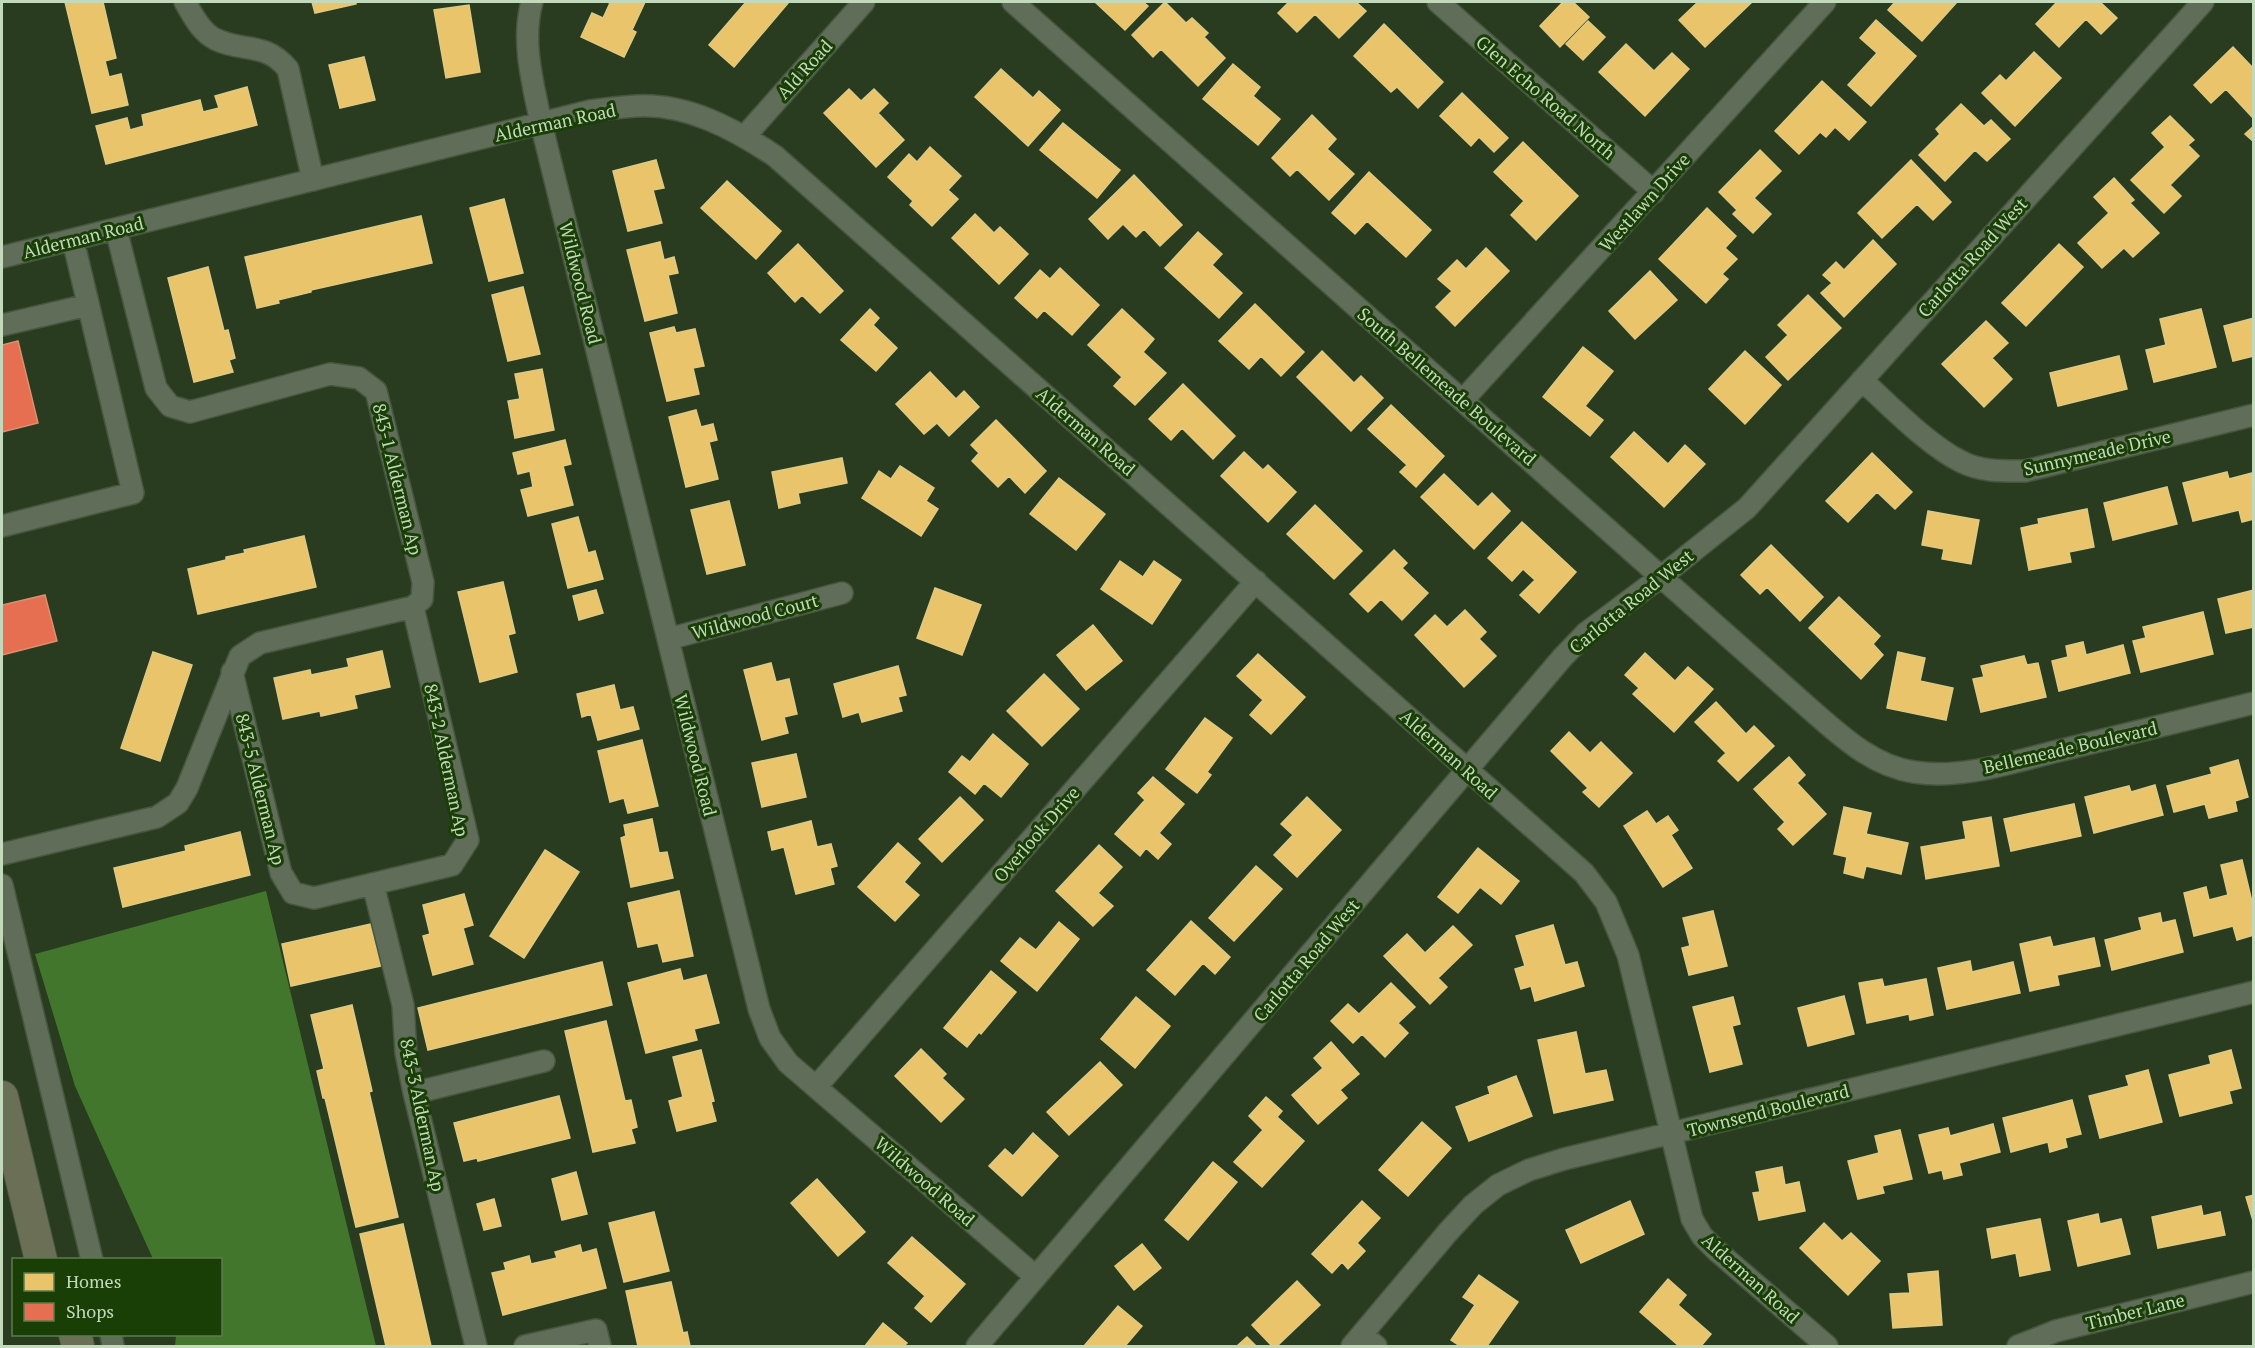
<svg xmlns="http://www.w3.org/2000/svg" width="2255" height="1348" font-family="'PT Serif',serif">
	<style>
		.forest { fill: #42762c }
		.homes { fill: #e9c46a; stroke: #deca83; stroke-width: 1.5 }
		.shops { fill: #e76f51; stroke: #dc8f71; stroke-width: 1.5 }
		.lines { fill: none; stroke-linecap: round; stroke-linejoin: round }
		.minor-casing { stroke: #46563f; stroke-width: 24 }
		.highway-casing { stroke: #46563f; stroke-width: 34 }
		.minor { stroke: #5f6d59; stroke-width: 21 }
		.highway { stroke: #6b6f56; stroke-width: 32 }
		.labels { text-anchor: middle; dominant-baseline: central; stroke-width: 6; stroke-linejoin: round; paint-order: stroke }
		.street-label { font-size: 18px; fill: #c3d9bc; stroke: #193e06 }
	</style>
	<rect width="100%" height="100%" fill="#293c20"/>
	<path class="forest" d="M266,891L376,1346H175L176,1335L220,1334V1260L153,1259L75,1086L35,954Z"/>
	<path class="homes" d="M65,2H103L116,58L105,61L109,77L121,74L128,105L92,113Z
		M312,2H356V4L315,13Z
		M607,2H645L632,30L636,32L624,57L581,37L592,13L603,18L610,3Z
		M746,2H785L788,3L734,67L709,45Z
		M1095,2H1143L1148,6L1125,30Z
		M1165,2L1186,23L1192,18L1208,33L1204,37L1225,58L1198,86L1161,49L1153,57L1132,35Z
		M1289,2H1356L1366,11L1339,38L1315,14L1297,32L1278,13Z
		M1563,2H1573L1589,17L1560,47L1540,26Z
		M1698,2H1752L1705,47L1679,20Z
		M1895,2H1957L1922,41L1888,10Z
		M2057,2H2100L2117,18L2101,34L2086,19L2059,47L2036,24Z
		M469,5L480,72L446,78L434,10Z
		M1876,20L1916,56L1871,106L1848,85L1877,53L1860,38Z
		M1588,21L1605,37L1583,60L1566,44Z
		M1384,24L1443,82L1418,108L1397,87L1391,92L1354,56Z
		M1626,44L1654,71L1672,53L1689,69L1645,116L1599,72Z
		M2233,47L2254,69V119L2226,89L2211,103L2194,85Z
		M2034,52L2061,78L2015,126L1982,93L2000,75L2006,81Z
		M364,57L375,100L340,108L329,65Z
		M1233,64L1260,87L1253,96L1280,119L1258,145L1203,99Z
		M1001,69L1033,98L1039,91L1060,110L1028,146L975,97Z
		M1822,81L1866,122L1849,140L1835,127L1826,137L1820,132L1799,154L1775,131Z
		M247,87L257,125L106,164L96,126L127,118L130,130L144,126L142,115L200,100L203,112L219,108L215,96Z
		M849,89L861,101L874,89L888,103L878,113L904,140L876,167L824,113Z
		M1462,93L1508,138L1494,152L1479,137L1471,146L1440,116Z
		M1961,104L1984,126L1991,120L2010,139L1987,161L1975,150L1945,181L1919,155L1940,134L1936,129Z
		M1312,115L1336,139L1327,149L1354,174L1329,200L1297,169L1290,176L1272,158Z
		M2170,116L2194,140L2188,145L2199,156L2170,185L2181,196L2164,213L2131,180L2165,147L2152,133Z
		M1063,123L1120,170L1097,198L1040,150Z
		M2254,126V142L2245,134Z
		M1523,142L1578,196L1536,240L1511,215L1524,201L1494,172Z
		M930,147L961,176L948,190L958,199L932,226L910,205L913,201L888,177L909,154L917,162Z
		M1760,150L1781,171L1754,198L1771,214L1753,233L1733,214L1737,210L1719,192Z
		M656,160L664,188L653,190L662,223L628,231L613,171Z
		M1911,160L1951,202L1933,220L1917,204L1882,238L1858,213Z
		M1369,172L1431,230L1406,257L1367,221L1355,234L1332,213Z
		M1134,175L1182,225L1160,246L1144,229L1136,237L1123,224L1108,239L1089,219Z
		M2114,178L2134,200L2130,203L2159,233L2133,257L2124,248L2102,268L2078,243L2109,213L2094,197Z
		M727,181L781,231L756,259L701,208Z
		M504,199L523,273L489,281L470,208Z
		M1707,208L1736,236L1725,248L1737,259L1722,274L1728,279L1706,303L1659,259Z
		M975,214L994,233L1000,227L1028,254L999,284L952,238Z
		M421,216L432,263L311,290V292L278,300L279,303L257,308L245,257Z
		M1198,232L1222,254L1212,265L1242,293L1219,318L1165,268Z
		M1873,240L1896,264L1844,317L1821,293L1832,283L1823,275L1836,262L1844,270Z
		M660,242L664,260L674,257L678,273L668,275L677,313L645,321L627,250Z
		M798,244L843,291L820,313L802,295L795,302L768,273Z
		M2059,244L2083,267L2026,326L2002,303Z
		M1486,248L1509,271L1455,326L1436,307L1452,291L1438,279L1457,260L1466,269Z
		M208,267L224,331L228,330L235,358L229,360L233,372L194,382L168,278Z
		M1060,268L1099,305L1072,335L1044,310L1037,318L1015,298L1040,270L1050,279Z
		M1650,271L1677,300L1635,339L1609,311Z
		M523,287L540,354L508,361L492,295Z
		M1808,295L1841,328L1788,380L1766,357L1788,335L1778,325Z
		M1255,304L1304,352L1281,376L1261,356L1249,369L1219,341Z
		M870,309L879,318L873,325L897,348L876,371L841,340Z
		M1122,309L1154,339L1143,352L1166,373L1135,405L1114,386L1122,377L1088,345Z
		M2201,309L2216,367L2154,382L2146,350L2166,345L2160,319Z
		M2254,318V356L2233,361L2224,326Z
		M1986,321L2008,343L1992,358L2012,379L1984,407L1942,364Z
		M674,327L676,333L695,329L704,366L693,368L699,394L667,401L650,333Z
		M1583,347L1613,371L1585,406L1603,420L1590,436L1543,397Z
		M1322,351L1354,383L1361,376L1383,398L1351,431L1297,377Z
		M1745,351L1781,385L1745,424L1709,389Z
		M2119,356L2127,389L2058,406L2050,373Z
		M542,369L554,430L515,438L508,401L520,399L515,374Z
		M930,372L956,399L964,391L979,407L949,436L937,423L924,434L896,404Z
		M1183,384L1235,436L1213,459L1182,428L1171,440L1149,419Z
		M1391,405L1444,456L1416,487L1400,472L1407,465L1368,429Z
		M696,410L701,427L713,424L717,440L709,442L718,479L686,487L669,417Z
		M996,420L1046,471L1025,493L1009,476L998,487L972,461L979,453L971,445Z
		M1634,432L1668,464L1685,445L1705,464L1664,507L1611,457Z
		M565,440L571,464L563,466L573,505L528,516L521,490L533,487L530,471L518,474L513,453Z
		M1244,452L1263,470L1268,465L1296,492L1268,522L1221,476Z
		M1872,453L1912,492L1895,509L1877,492L1848,522L1826,501Z
		M842,458L847,483L798,493L800,503L779,508L772,472Z
		M900,466L934,488L926,501L938,509L921,536L862,498L879,471L891,479Z
		M2227,472L2229,479L2252,473L2254,519L2242,522L2239,510L2193,521L2183,483Z
		M1444,474L1478,507L1492,493L1510,511L1474,549L1421,497Z
		M1059,478L1105,514L1076,550L1030,514Z
		M2167,487L2177,524L2113,540L2104,503Z
		M729,501L745,565L707,574L691,510Z
		M1315,505L1362,551L1334,579L1287,534Z
		M2087,509L2094,547L2069,552L2071,562L2029,570L2021,528L2039,524L2038,519Z
		M1928,511L1979,520L1971,564L1942,559L1944,549L1922,545Z
		M578,517L588,553L595,551L603,579L568,588L552,524Z
		M1522,522L1576,572L1539,613L1520,595L1535,580L1523,569L1512,581L1488,558Z
		M304,536L316,587L198,614L188,569L226,560V557L245,553L244,550Z
		M1771,545L1823,597L1800,621L1767,587L1760,594L1741,575Z
		M1394,550L1407,563L1402,568L1428,593L1402,620L1381,599L1368,612L1350,594Z
		M1120,561L1143,577L1154,561L1181,580L1152,624L1101,589Z
		M503,582L515,633L508,635L517,672L480,682L458,592Z
		M935,588L981,605L962,655L917,638Z
		M596,590L603,613L579,620L573,596Z
		M2254,590V627L2226,633L2218,599Z
		M1839,597L1880,636L1873,644L1883,655L1861,679L1809,628Z
		M1465,610L1486,632L1479,639L1496,656L1464,687L1415,635L1435,615L1447,627Z
		M2203,612L2213,654L2141,672L2133,641L2146,638L2143,627Z
		M1093,625L1122,661L1086,690L1057,655Z
		M2083,642L2086,655L2123,645L2130,673L2059,691L2052,661L2068,657L2066,646Z
		M382,651L390,687L354,695L357,708L321,716L320,711L283,719L274,678L310,670L311,675L349,667L347,659Z
		M153,652L192,665L160,761L121,748Z
		M1898,652L1925,658L1920,681L1953,688L1946,720L1887,708Z
		M1645,653L1675,681L1688,667L1713,689L1674,732L1633,694L1639,688L1625,675Z
		M1258,654L1305,697L1271,734L1250,715L1263,700L1237,676Z
		M2024,656L2027,665L2038,663L2046,697L1981,712L1973,679L1984,677L1981,666Z
		M771,663L776,682L789,679L797,714L784,717L788,733L762,740L744,670Z
		M898,666L906,695L898,697L902,711L862,722L859,712L843,717L834,684Z
		M1044,674L1079,709L1042,746L1007,711Z
		M614,685L620,710L633,707L639,729L598,740L591,714L582,717L577,694Z
		M1716,702L1746,734L1754,726L1774,746L1738,781L1718,761L1726,753L1695,722Z
		M1205,718L1232,738L1207,772L1211,775L1197,793L1166,769Z
		M1569,732L1590,753L1601,742L1632,773L1599,807L1583,792L1588,788L1551,751Z
		M993,734L1028,764L1001,797L984,783L975,794L949,772L962,756L970,762Z
		M642,740L658,806L628,813L624,798L610,802L598,751Z
		M796,754L806,797L762,807L752,763Z
		M1789,757L1805,775L1797,783L1826,814L1793,845L1778,829L1785,822L1754,789Z
		M2238,760L2248,797L2235,801L2237,811L2209,818L2205,804L2174,812L2167,786L2212,774L2210,768Z
		M1153,777L1184,804L1159,833L1171,844L1158,859L1146,848L1140,856L1115,834L1145,800L1138,793Z
		M2155,785L2163,815L2094,833L2085,797L2129,786L2131,792Z
		M960,797L983,820L942,862L919,839Z
		M1307,797L1341,830L1297,877L1274,855L1293,835L1281,824Z
		M2074,804L2081,836L2011,851L2004,819Z
		M1844,807L1871,813L1866,834L1908,843L1901,874L1866,866L1863,878L1844,873L1847,857L1834,854Z
		M1647,811L1656,824L1668,816L1678,830L1671,835L1692,868L1663,887L1624,826Z
		M1991,817L1999,866L1926,879L1921,847L1966,839L1963,822Z
		M652,819L659,853L667,852L673,878L631,887L621,838L626,836L624,825Z
		M811,821L817,847L831,844L837,866L830,868L834,884L796,894L784,847L772,850L768,832Z
		M240,832L250,875L123,907L114,868L186,851L185,846Z
		M898,843L920,863L904,882L919,895L895,921L858,887Z
		M1099,845L1122,867L1098,893L1113,906L1093,926L1056,891Z
		M1478,848L1519,881L1501,904L1480,887L1458,913L1438,897Z
		M545,850L579,872L524,958L490,936Z
		M2242,860L2254,910V935L2237,940L2233,926L2194,936L2184,893L2206,887L2209,900L2228,895L2221,865Z
		M1256,866L1282,889L1234,941L1209,918Z
		M679,891L693,956L663,962L658,943L638,947L628,903Z
		M464,894L473,925L463,928L473,964L433,975L423,936L430,934L423,905Z
		M1713,911L1727,966L1689,975L1682,948L1690,946L1683,918Z
		M2160,913L2162,923L2175,920L2183,952L2112,970L2105,940L2142,930L2139,918Z
		M1191,921L1230,957L1215,974L1203,963L1175,995L1147,970Z
		M1059,922L1079,939L1037,991L1001,961L1020,938L1036,950Z
		M371,924L381,966L291,986L282,944Z
		M1553,925L1565,965L1577,962L1584,986L1535,1001L1531,986L1521,989L1515,969L1525,966L1516,936Z
		M1453,926L1472,945L1438,978L1447,987L1430,1004L1384,956L1407,934L1425,953Z
		M2050,937L2053,947L2094,938L2100,966L2057,975L2059,985L2030,991L2020,944Z
		M1970,961L1972,972L2013,962L2020,993L1947,1009L1938,968Z
		M602,962L612,1005L428,1050L418,1008Z
		M680,969L683,981L706,975L719,1023L694,1029L697,1040L646,1053L628,983Z
		M991,971L1016,992L981,1034L979,1032L967,1047L944,1028Z
		M1882,979L1884,987L1926,979L1933,1015L1910,1020L1909,1014L1867,1023L1859,983Z
		M1391,983L1415,1007L1398,1023L1408,1033L1385,1057L1362,1034L1353,1043L1331,1021L1348,1004L1359,1014Z
		M1844,996L1854,1034L1808,1046L1798,1008Z
		M1136,997L1170,1026L1135,1068L1101,1039Z
		M1733,997L1740,1024L1732,1026L1742,1064L1710,1072L1693,1007Z
		M352,1005L372,1091L369,1092L398,1217L356,1227L325,1098H323L317,1071L324,1069L311,1015Z
		M606,1021L625,1101L631,1100L637,1127L631,1129L635,1143L593,1152L565,1031Z
		M1576,1032L1585,1074L1606,1070L1613,1100L1554,1113L1538,1040Z
		M1331,1042L1359,1074L1340,1090L1347,1098L1318,1124L1292,1095L1323,1068L1314,1058Z
		M921,1049L946,1074L942,1078L964,1099L941,1122L895,1076Z
		M701,1050L714,1101L711,1102L716,1121L677,1131L669,1101L683,1097L673,1057Z
		M2231,1050L2241,1088L2229,1091L2232,1103L2180,1116L2169,1075L2211,1064L2209,1056Z
		M1100,1062L1122,1085L1069,1135L1047,1112Z
		M2148,1070L2162,1122L2100,1138L2089,1096L2129,1086L2126,1076Z
		M1516,1076L1532,1116L1469,1141L1456,1107L1490,1094L1488,1087Z
		M559,1096L570,1138L478,1161L477,1158L464,1161L454,1123Z
		M1266,1097L1282,1111L1277,1117L1304,1141L1262,1187L1234,1162L1263,1130L1249,1116Z
		M2072,1100L2081,1134L2065,1138L2067,1147L2050,1152L2048,1142L2011,1152L2003,1118Z
		M1422,1122L1451,1148L1408,1196L1379,1170Z
		M1993,1124L2000,1152L1959,1163L1962,1175L1944,1179L1942,1170L1929,1173L1919,1135L1948,1128L1950,1136Z
		M1900,1130L1912,1179L1882,1186L1884,1193L1858,1199L1848,1161L1879,1153L1875,1136Z
		M1033,1133L1058,1156L1022,1196L989,1166L1005,1149L1013,1156Z
		M1213,1162L1237,1182L1188,1240L1165,1220Z
		M1782,1167L1785,1185L1799,1182L1805,1211L1759,1220L1753,1193L1760,1192L1756,1172Z
		M576,1172L587,1214L562,1220L552,1179Z
		M817,1179L865,1232L838,1256L791,1203Z
		M2254,1195V1224L2246,1197Z
		M494,1199L501,1226L484,1230L477,1204Z
		M1362,1201L1380,1218L1357,1243L1365,1251L1348,1269L1342,1262L1332,1273L1312,1254Z
		M1630,1201L1644,1234L1581,1263L1566,1230Z
		M2201,1206L2203,1216L2220,1212L2225,1235L2158,1248L2152,1217Z
		M654,1212L669,1271L624,1282L609,1223Z
		M2098,1214L2100,1224L2121,1219L2130,1254L2078,1266L2068,1221Z
		M2040,1219L2050,1270L2020,1276L2016,1253L1992,1258L1987,1229Z
		M1824,1223L1842,1241L1851,1233L1880,1261L1848,1295L1800,1248Z
		M403,1224L431,1346H386L360,1234Z
		M912,1237L965,1284L931,1322L915,1308L925,1296L888,1263Z
		M1142,1244L1161,1268L1134,1290L1115,1266Z
		M580,1245L582,1253L596,1249L606,1288L503,1315L492,1273L506,1270L504,1263L529,1256L531,1264L557,1258L555,1252Z
		M1938,1271L1942,1325L1893,1328L1890,1294L1910,1293L1908,1274Z
		M1479,1275L1518,1302L1487,1346H1460L1451,1340L1475,1305L1463,1297Z
		M1668,1279L1686,1295L1678,1305L1711,1334L1701,1346H1679L1640,1312Z
		M1297,1281L1320,1305L1277,1346H1272L1252,1325Z
		M671,1282L683,1333L687,1332L690,1346H638L626,1291Z
		M1118,1306L1142,1326L1125,1346H1084Z
		M883,1323L907,1343L904,1346H865Z
		M1247,1337L1256,1346H1237Z"/>
	<path class="shops" d="M18,341L38,423L2,432V345Z
		M45,595L57,641L2,655V605Z"/>
	<g class="lines">
		<g class="minor-casing">
			<path id="minor" d="M185,2C193,15 200,31 215,39C243,53 265,41 288,69L313,180
				M532,2C521,41 533,84 541,123L759,1009L770,1038L788,1063L1036,1277
				M1013,2L1810,709C1840,735 1872,766 1914,772C1963,780 2015,761 2062,750C2126,734 2190,719 2254,703
				M1438,2L1654,192
				M745,136L864,2
				M116,229L156,388L170,406L190,412L330,374L359,378L376,391L423,582L422,599L413,607
				M2,257L590,111C605,109 621,107 636,106C687,103 734,129 775,156L1584,873L1606,902L1628,955L1692,1219L1702,1236L1717,1251L1827,1346
				M2,325L88,305
				M1862,380C1890,406 1929,446 1962,462C1982,472 2004,471 2025,471L2254,415
				M1463,400L1825,2
				M2,526L133,493L73,240
				M668,639L842,593
				M232,672L281,873L293,893L314,898L452,865L468,840L413,607
				M2,854L157,817L178,803L187,788L240,656L260,643L413,607
				M373,884L403,1005L406,1053L414,1093L476,1346
				M2,885L92,1260
				M816,1087L1256,581
				M414,1093L544,1061
				M111,1334L113,1346
				M1362,1335L1376,1346
				M525,1346L596,1330L600,1346
				M977,1346L1562,658L1586,633L1662,576L1747,508L2203,2
				M1352,1346L1448,1232L1473,1205L1498,1185L1529,1170L1564,1159L2254,992
				M2018,1346L2056,1331L2254,1282"/>
		</g>
		<g class="highway-casing">
			<path id="highway" d="M2,1097L41,1260
				M75,1334L78,1346"/>
		</g>
		<use href="#minor" class="minor"/>
		<use href="#highway" class="highway"/>
	</g>
	<g class="labels">
		<g class="street-label">
			<text transform="translate(804 69) rotate(-48)">Ald Road</text>
			<text transform="translate(1546 97) rotate(41)">Glen Echo Road North</text>
			<text transform="translate(555 122) rotate(-12)">Alderman Road</text>
			<text transform="translate(1644 202) rotate(-48)">Westlawn Drive</text>
			<text transform="translate(83 237) rotate(-14)">Alderman Road</text>
			<text transform="translate(1972 257) rotate(-48)">Carlotta Road West</text>
			<text transform="translate(581 283) rotate(76)">Wildwood Road</text>
			<text transform="translate(1447 386) rotate(41)">South Bellemeade Boulevard</text>
			<text transform="translate(1086 431) rotate(41)">Alderman Road</text>
			<text transform="translate(2097 452) rotate(-13)">Sunnymeade Drive</text>
			<text transform="translate(398 479) rotate(76)">843-1 Alderman Ap</text>
			<text transform="translate(1631 601) rotate(-39)">Carlotta Road West</text>
			<text transform="translate(755 616) rotate(-15)">Wildwood Court</text>
			<text transform="translate(2070 747) rotate(-13)">Bellemeade Boulevard</text>
			<text transform="translate(1449 754) rotate(42)">Alderman Road</text>
			<text transform="translate(696 755) rotate(76)">Wildwood Road</text>
			<text transform="translate(447 760) rotate(78)">843-2 Alderman Ap</text>
			<text transform="translate(261 789) rotate(76)">843-5 Alderman Ap</text>
			<text transform="translate(1036 834) rotate(-49)">Overlook Drive</text>
			<text transform="translate(1306 960) rotate(-50)">Carlotta Road West</text>
			<text transform="translate(1768 1110) rotate(-14)">Townsend Boulevard</text>
			<text transform="translate(423 1115) rotate(78)">843-3 Alderman Ap</text>
			<text transform="translate(925 1181) rotate(41)">Wildwood Road</text>
			<text transform="translate(1751 1278) rotate(42)">Alderman Road</text>
			<text transform="translate(2135 1311) rotate(-14)">Timber Lane</text>
		</g>
	</g>
	<rect width="2255" height="1348" fill="none" stroke="#c3d9bc" stroke-width="6"/>
	<rect x="12" y="1258" width="210" height="78" fill="#193e06" stroke="#5d7c4f" stroke-width="1.5"/>
	<rect x="24" y="1273" width="30" height="18" fill="#e9c46a" stroke="#5d7c4f" stroke-width="1.5"/>
	<text x="66" y="1288" font-size="18" fill="#c3d9bc">Homes</text>
	<rect x="24" y="1303" width="30" height="18" fill="#e76f51" stroke="#5d7c4f" stroke-width="1.5"/>
	<text x="66" y="1318" font-size="18" fill="#c3d9bc">Shops</text>
</svg>
